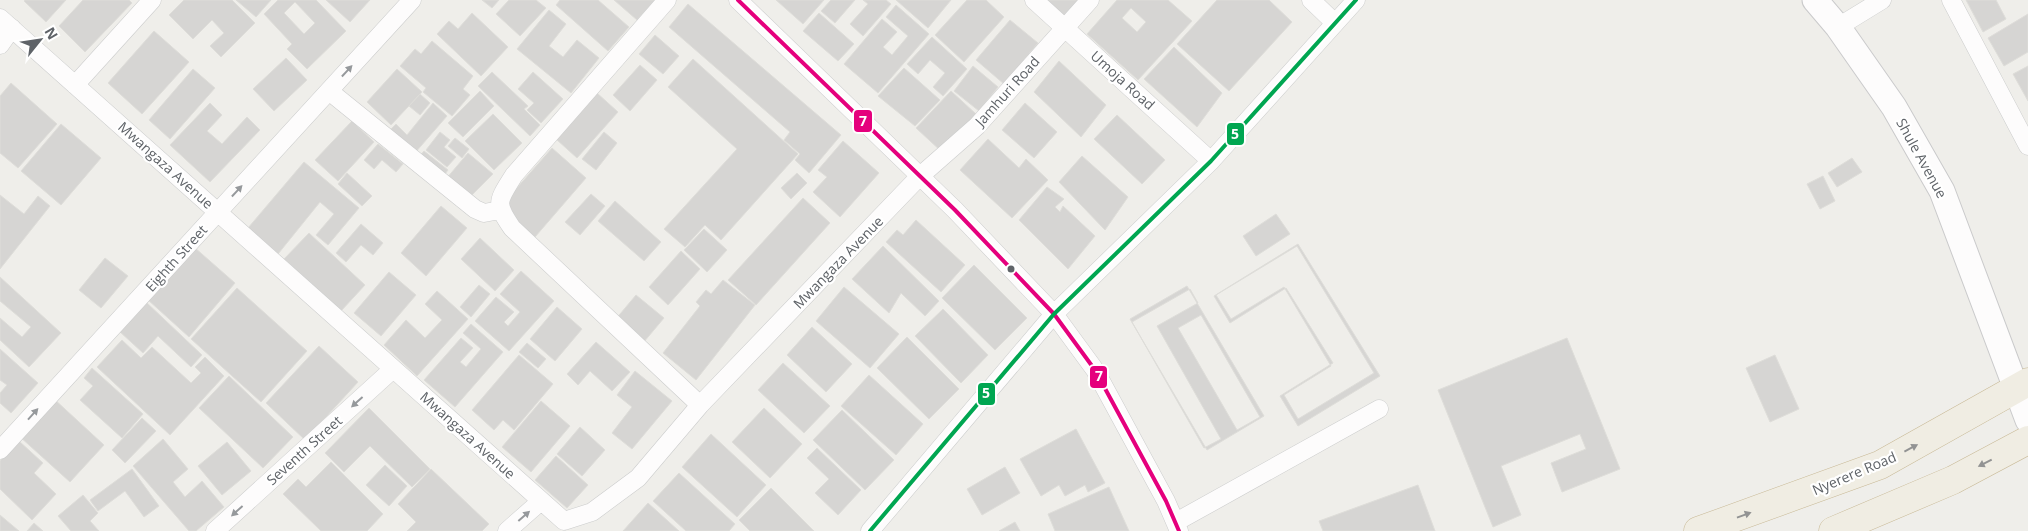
<svg xmlns="http://www.w3.org/2000/svg" width="2028" height="531" font-family="'Open Sans',sans-serif">
	<style>
		.building { fill: #d6d5d3; stroke: #deddd9; fill-rule: evenodd }
		.lines { fill: none; stroke-linecap: round; stroke-linejoin: round }
		.street-casing { stroke: #cbcccc; stroke-width: 19 }
		.secondary-casing { stroke: #cacacb; stroke-width: 27 }
		.highway-casing { stroke: #c8b996; stroke-width: 29 }
		.street { stroke: #fdfcfc; stroke-width: 18 }
		.secondary { stroke: #fdfcfc; stroke-width: 25 }
		.highway { stroke: #f0ede3; stroke-width: 28 }
		.bus-1-casing { stroke: #fff; stroke-width: 8 }
		.bus-2-casing { stroke: #fff; stroke-width: 8 }
		.bus-1 { stroke: #e5007d; stroke-width: 4 }
		.bus-2 { stroke: #00a651; stroke-width: 4 }
		.oneway { fill: #96999c }
		.oneway2 { fill: #929393 }
		.bus-dot { fill: #5f6368; stroke: #fff; stroke-width: 2 }
		.labels { text-anchor: middle; dominant-baseline: central; stroke-width: 4.5; stroke-linejoin: round; paint-order: stroke }
		.street-label { font-size: 14px; fill: #5f6368; stroke: #fff }
		.line-badge { stroke: #fff; stroke-width: 2 }
		.badge-label { font-size: 14px; text-anchor: middle; font-weight: bold; fill: #fff }
	</style>
	<rect width="100%" height="100%" fill="#efeeea"/>
	<path class="building" d="M25,0H66L46,22L24,1Z
		M83,0H129L132,3L85,52L59,26Z
		M184,0H232L255,23L221,57L210,46L224,33L212,20L193,39L169,15Z
		M236,0H271L256,17Z
		M278,0H316L346,31L307,69L287,49L292,44L264,14ZM295,2L315,23L304,34L284,13Z
		M326,0H370L350,22Z
		M482,0H499L492,8Z
		M509,0H536L546,8L520,36L496,14Z
		M560,0H598L629,27L608,51L556,5Z
		M614,0H655L637,20Z
		M776,0H824L803,24Z
		M831,0H855L835,23L821,11Z
		M863,0H886L891,4L863,36L850,24L868,4Z
		M896,0H951L928,28Z
		M967,0H986L1004,17L964,62L935,35Z
		M1042,0H1079L1063,18Z
		M1117,0H1168L1192,21L1138,80L1087,34ZM1131,8L1146,22L1137,32L1122,18Z
		M1217,0H1269L1292,22L1229,91L1177,44Z
		M1966,0H1996L2006,19L1983,32Z
		M688,4L841,135L809,173L795,160L800,154L784,140L790,132L669,27Z
		M896,5L929,34L878,93L844,64L882,19L897,32L883,47L892,55L908,36L886,17Z
		M549,10L566,24L549,46L563,57L577,40L599,58L571,93L517,49Z
		M472,13L508,47L481,76L437,34L449,21L458,29Z
		M819,13L854,44L838,61L803,31Z
		M2028,14V52L2004,66L1988,38Z
		M1010,20L1038,43L1004,84L976,60Z
		M154,31L189,62L142,114L108,83Z
		M655,35L679,56L663,74L639,54Z
		M932,37L967,69L943,96L933,87L945,73L930,60L918,74L907,64Z
		M432,41L473,76L463,89L470,95L452,116L423,92L426,88L400,66L415,49L421,54Z
		M1174,47L1222,93L1197,127L1144,79Z
		M286,58L307,80L274,111L253,89Z
		M693,59L798,154L721,240L705,225L685,247L664,229L737,149L668,87Z
		M1059,61L1106,105L1081,137L1034,92Z
		M640,65L657,80L630,111L613,95Z
		M973,66L998,87L979,111L954,91Z
		M2028,66V101L2013,74Z
		M904,68L940,100L915,126L878,96Z
		M193,69L215,88L170,139L149,120Z
		M397,69L422,92L391,125L367,102Z
		M492,72L528,106L524,109L540,125L530,136L478,86Z
		M533,72L563,99L541,123L527,110L534,103L518,89Z
		M11,83L57,124L18,168L0,153V96Z
		M480,91L494,106L463,137L448,123Z
		M951,91L976,114L942,152L916,128Z
		M597,93L618,112L577,158L556,139Z
		M420,94L430,103L420,115L409,106Z
		M210,103L222,115L207,131L222,144L247,117L260,130L210,182L170,145Z
		M433,103L447,116L414,154L389,131L396,124L407,135Z
		M1025,103L1057,132L1034,158L1002,130Z
		M493,114L522,143L494,170L465,141Z
		M1117,115L1165,160L1142,184L1094,139Z
		M352,121L374,142L338,181L315,160Z
		M61,124L101,158L61,205L21,171Z
		M440,132L450,140L444,147L456,157L447,167L426,150Z
		M604,132L617,143L596,170L582,159Z
		M455,138L469,149L462,158L448,146Z
		M988,139L1019,168L1026,159L1048,180L1012,218L960,170Z
		M843,141L879,173L840,217L813,192L827,177L818,170Z
		M378,144L403,164L396,172L382,160L374,169L364,160Z
		M552,148L586,178L535,237L500,207Z
		M424,151L448,170L442,178L418,158Z
		M468,153L493,174L470,197L446,179Z
		M1082,156L1128,197L1105,230L1059,182Z
		M1852,158L1862,172L1837,187L1828,173Z
		M304,162L359,208L328,245L316,235L334,214L320,202L278,254L248,228Z
		M347,173L372,196L362,206L338,184Z
		M797,173L807,183L791,199L781,188Z
		M1823,176L1835,201L1820,209L1807,184Z
		M1047,187L1064,199L1055,207L1060,212L1063,206L1095,236L1068,269L1019,220Z
		M591,194L605,206L580,235L565,222Z
		M0,195L24,214L38,196L50,206L0,269Z
		M803,198L830,223L756,305L728,280Z
		M615,201L661,242L644,261L598,221Z
		M441,206L467,228L426,276L401,253Z
		M1276,214L1290,234L1256,256L1243,236Z
		M916,220L965,265L941,292L886,242L897,230L903,235Z
		M361,224L383,243L373,255L361,245L346,262L336,253Z
		M704,229L727,250L707,272L684,250Z
		M309,233L365,285L341,311L284,259Z
		M480,238L514,270L495,291L461,259Z
		M1298,244L1380,376L1298,426L1280,396L1333,363L1286,288L1230,323L1214,296Z
		M883,246L939,301L925,316L901,293L889,313L852,279Z
		M1297,246L1374,373L1298,419L1284,395L1331,366L1284,287L1231,319L1216,295Z
		M194,247L235,283L189,337L147,299Z
		M681,251L700,269L668,305L649,287Z
		M105,258L128,276L101,308L79,290Z
		M974,265L1027,318L995,350L942,298Z
		M521,271L554,301L509,351L475,321L496,297L514,312L504,322L508,326L520,312L500,294Z
		M389,272L416,295L381,336L354,313Z
		M0,277L61,333L29,367L0,340V318L22,337L31,327L0,301Z
		M723,280L755,305L696,380L663,353L700,306L696,302L706,290L711,294Z
		M479,285L490,294L471,317L460,307Z
		M1187,286L1264,416L1207,450L1130,319Z
		M844,287L899,334L870,368L816,321Z
		M237,288L307,351L261,402L191,339Z
		M1190,289L1198,303L1157,326L1221,439L1204,448L1132,322Z
		M437,291L468,319L417,376L384,345L406,320L425,338L442,320L425,304Z
		M636,295L664,318L643,343L615,320Z
		M146,302L202,355L191,367L158,336L143,353L119,331Z
		M557,307L582,329L555,361L530,339Z
		M943,309L988,355L961,383L915,336Z
		M1201,315L1260,417L1237,430L1178,328Z
		M471,324L503,352L455,407L424,380L461,338L473,348L460,362L466,367L481,349L463,333Z
		M812,327L852,364L826,392L787,355Z
		M907,337L959,389L929,419L877,368Z
		M1567,338L1620,469L1562,492L1551,463L1586,449L1580,434L1501,466L1521,515L1493,527L1438,390Z
		M122,340L141,358L152,347L191,383L201,373L195,367L205,357L224,376L170,435L97,367Z
		M596,342L630,372L612,391L590,371L578,385L567,374Z
		M527,343L546,359L538,368L519,352Z
		M319,346L358,382L305,440L266,403Z
		M0,349L38,383L11,413L0,403V393L7,385L0,380Z
		M519,355L553,384L514,430L503,420L494,430L472,410Z
		M1775,355L1799,409L1770,422L1746,368Z
		M783,363L830,406L804,433L758,390Z
		M92,368L143,414L122,438L80,400L93,386L84,378Z
		M635,371L672,401L632,449L612,433L632,407L617,395Z
		M869,375L923,424L896,455L841,406Z
		M229,376L293,437L263,468L199,408Z
		M53,398L104,445L70,482L19,436Z
		M541,401L570,426L531,472L502,447Z
		M369,408L430,469L412,487L370,446L344,472L325,453Z
		M764,408L802,444L770,478L732,442Z
		M842,410L894,460L865,490L813,440Z
		M142,418L156,431L125,463L112,450Z
		M580,427L605,450L582,476L557,454Z
		M1076,429L1105,483L1088,492L1085,485L1065,496L1059,485L1041,496L1020,459Z
		M711,434L766,485L737,517L682,467Z
		M163,439L188,469L173,482L185,497L202,481L224,507L196,531H189L133,466Z
		M19,441L43,463L34,473L56,494L32,520L0,489V461Z
		M227,442L251,471L222,495L198,466Z
		M817,448L861,490L838,515L815,493L829,479L807,458Z
		M556,456L588,485L567,508L535,480Z
		M331,462L383,514L367,531H321L283,494L298,479L306,487Z
		M385,465L407,486L389,506L366,485Z
		M1005,467L1020,493L982,515L967,489Z
		M132,469L159,506L144,517L125,491L98,511L90,500Z
		M431,469L489,524L482,531H407L416,522L398,504Z
		M679,473L735,524L729,531H686L653,501Z
		M1418,485L1435,531H1323L1319,521Z
		M1109,487L1129,531H1055L1048,514Z
		M771,488L814,531H750L739,520Z
		M83,495L98,513L90,521L99,531H71L58,516Z
		M648,503L679,531H623Z
		M0,515L19,531H0Z
		M1015,522L1020,531H999Z
		M34,523L43,531H27Z"/>
	<g class="lines">
		<g class="street-casing">
			<path id="street" d="M667,0L514,175C498,201 494,202 512,228L700,405
				M738,0L955,210L1054,314L1095,370L1166,501L1179,531
				M1034,0L1211,161
				M1311,0L1335,23
				M1951,0L2028,146
				M0,18L564,521L592,512L638,478L700,405L919,177L977,126L1090,0
				M1838,27L1882,0
				M0,45L12,28
				M75,85L152,0
				M329,91L475,209L484,213L500,210
				M0,450L412,0
				M1176,522L1379,409
				M215,531L393,369
				M507,531L541,501
				M870,531L1054,314L1211,161L1356,0"/>
		</g>
		<g class="secondary-casing">
			<path id="secondary" d="M1815,0L1838,27L1894,107L1942,191L2028,420"/>
		</g>
		<g class="highway-casing">
			<path id="highway" d="M1698,531L1880,465L2028,382
				M1833,531L1953,480L2028,440"/>
		</g>
		<use href="#street" class="street"/>
		<use href="#secondary" class="secondary"/>
		<use href="#highway" class="highway"/>
		<g class="bus-1-casing">
			<path id="bus-1" d="M738,0L955,210L1054,314L1095,370L1166,501L1179,531"/>
		</g>
		<g class="bus-2-casing">
			<path id="bus-2" d="M870,531L1054,314L1211,161L1356,0"/>
		</g>
		<use href="#bus-1" class="bus-1"/>
		<use href="#bus-2" class="bus-2"/>
	</g>
	<defs><path id="oneway-solid" d="M-6-.8H1V-3.2L6.5 0L1 3.2V.8H-6Z" transform="scale(1.25)"/></defs>
	<g class="oneway">
		<use href="#oneway-solid" transform="translate(347 71) rotate(-47)"/>
		<use href="#oneway-solid" transform="translate(237 191) rotate(-47)"/>
		<use href="#oneway-solid" transform="translate(357 402) rotate(138)"/>
		<use href="#oneway-solid" transform="translate(33 414) rotate(-48)"/>
		<use href="#oneway-solid" transform="translate(237 511) rotate(138)"/>
		<use href="#oneway-solid" transform="translate(524 516) rotate(-41)"/>
	</g>
	<g class="oneway2">
		<use href="#oneway-solid" transform="translate(1911 448) rotate(-28)"/>
		<use href="#oneway-solid" transform="translate(1985 463) rotate(153)"/>
		<use href="#oneway-solid" transform="translate(1744 515) rotate(-20)"/>
	</g>
	<circle class="bus-dot" cx="1011" cy="269" r="4.5"/>
	<g class="labels">
		<g class="street-label">
			<text transform="translate(1123 80) rotate(42)">Umoja Road</text>
			<text transform="translate(1007 91) rotate(-48)">Jamhuri Road</text>
			<text transform="translate(1922 158) rotate(61)">Shule Avenue</text>
			<text transform="translate(166 165) rotate(42)">Mwangaza Avenue</text>
			<text transform="translate(176 258) rotate(-48)">Eighth Street</text>
			<text transform="translate(838 262) rotate(-46)">Mwangaza Avenue</text>
			<text transform="translate(468 435) rotate(42)">Mwangaza Avenue</text>
			<text transform="translate(304 450) rotate(-42)">Seventh Street</text>
			<text transform="translate(1854 473) rotate(-23)">Nyerere Road</text>
		</g>
	</g>
	<g class="line-badge">
		<rect x="853" y="109" width="20" height="24" rx="5" fill="#e5007d"/>
		<rect x="1226" y="122" width="19" height="24" rx="5" fill="#00a651"/>
		<rect x="1089" y="365" width="19" height="24" rx="5" fill="#e5007d"/>
		<rect x="977" y="382" width="19" height="24" rx="5" fill="#00a651"/>
	</g>
	<g class="badge-label">
		<text x="863" y="126">7</text>
		<text x="1235" y="139">5</text>
		<text x="1099" y="381">7</text>
		<text x="986" y="398">5</text>
	</g>
	<g transform="translate(40 40) rotate(60)" stroke="#ffffff" stroke-width="4" paint-order="stroke">
	<path d="M0-4L9 19L0 12L-9 19Z" fill="#5f6368"/>
	<text y="-8" font-size="14" font-weight="bold" text-anchor="middle" fill="#5f6368">N</text>
	</g>
</svg>
